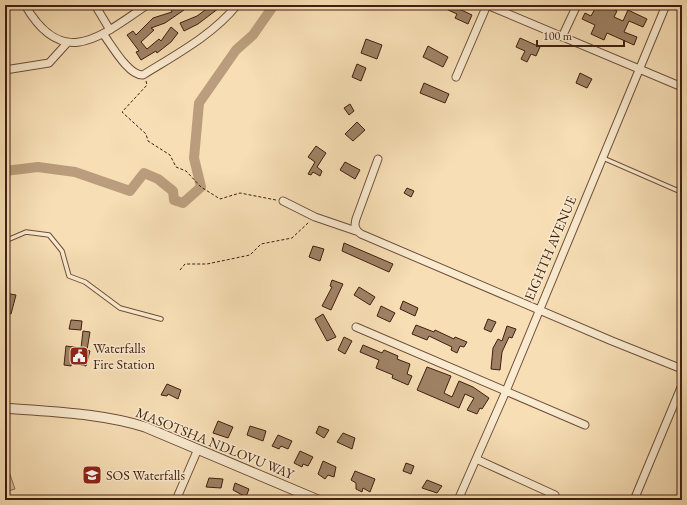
<svg xmlns="http://www.w3.org/2000/svg" width="687" height="505" font-family="'EB Garamond',serif">
	<style>
		.green { fill: #d8be99; stroke: #8c6e54 }
		.lines { fill: none; stroke-linecap: round; stroke-linejoin: round }
		.river { stroke: #b99d7c; stroke-width: 10 }
		.building { fill: #9f8265; stroke: #401f0e }
		.service-casing { stroke: #6e4f38; stroke-width: 5.5 }
		.minor-casing { stroke: #6e4f38; stroke-width: 9 }
		.tertiary-casing { stroke: #6e4f38; stroke-width: 11 }
		.path { stroke: #401f0e; stroke-width: 1; stroke-dasharray: 3 2; stroke-linecap: butt }
		.service { stroke: #faeacf; stroke-width: 3.5 }
		.minor { stroke: #faeacf; stroke-width: 7 }
		.tertiary { stroke: #faeacf; stroke-width: 9 }
		.labels { text-anchor: middle; dominant-baseline: central; stroke-width: 3; stroke-linejoin: round; paint-order: stroke }
		.street-label { font-size: 14px; fill: #401f0e; stroke: #faeacf }
		.poi-label { font-size: 14px; fill: #401f0e; stroke: #faeacf; text-anchor: start }
	</style>
	<rect width="100%" height="100%" fill="#f7deb5"/>
	<filter id="stains"><feTurbulence type="fractalNoise" baseFrequency=".005" numOctaves="4"/><feColorMatrix values="0 0 0 0 .2 0 0 0 0 .09 0 0 0 0 .02 0 0 0 .5 -.17"/></filter>
	<radialGradient id="worn" r=".72"><stop offset=".6" stop-color="#630" stop-opacity="0"/><stop offset="1" stop-color="#630" stop-opacity=".3"/></radialGradient>
	<path class="green" d="M5,460L15,489L5,492Z"/>
	<g class="lines">
		<path class="river" d="M5,171L38,167L75,172L130,191L144,173L158,179L173,191L174,200L183,203L201,187L194,158L199,103L236,50L253,35L274,5"/>
	</g>
	<path class="building" d="M178,5H181L184,10L165,23L151,28L154,30L141,42L147,49L159,39L161,41L171,27L178,33L171,42L157,53L156,51L141,60L136,52L139,51L127,35L133,31L136,35L153,18L172,12L171,10Z
		M212,5H223L198,24L184,31L180,23L197,16Z
		M448,5H458L457,8L472,15L468,24L455,18L457,14L446,9Z
		M597,5H604L617,11L614,17L623,21L628,10L647,19L643,27L629,21L624,32L637,37L634,45L607,33L604,40L591,34L595,25L582,19L585,13L591,16Z
		M520,38L540,47L536,56L531,54L527,62L521,59L525,51L516,47Z
		M366,39L382,45L377,59L361,53Z
		M428,46L448,57L443,67L423,57Z
		M357,64L366,68L361,81L352,77Z
		M580,73L592,79L587,88L576,83Z
		M424,83L449,94L445,103L420,93Z
		M350,104L354,111L349,115L344,108Z
		M357,122L365,130L353,141L345,134Z
		M316,146L326,153L317,167L322,171L320,176L313,172L311,175L308,174L315,162L308,157Z
		M345,162L360,170L355,179L340,170Z
		M407,188L414,191L411,197L404,193Z
		M344,243L393,264L389,272L342,251Z
		M313,246L324,249L320,261L309,257Z
		M332,280L343,284L331,310L322,306L332,287L330,286Z
		M359,287L375,297L370,305L354,295Z
		M5,293L16,295L11,314L5,312Z
		M403,301L418,308L415,316L400,309Z
		M381,306L395,313L390,322L377,316Z
		M323,314L336,337L327,341L315,319Z
		M488,319L496,322L491,332L484,329Z
		M71,320L82,321L81,330L69,329Z
		M416,325L434,332L435,330L454,339L455,337L467,342L464,347L460,346L457,353L451,350L452,347L429,336L427,340L412,334Z
		M507,326L516,329L512,338L509,337L502,352L500,370L491,369L493,348L498,339L502,341Z
		M83,331L90,332L87,350L90,351L86,366L72,363L71,366L64,365L66,346L81,348Z
		M344,337L352,341L345,354L338,350Z
		M363,345L382,353L384,350L398,356L397,359L410,364L407,374L412,376L408,385L392,378L393,375L376,368L379,360L360,352Z
		M427,367L451,376L444,393L452,397L459,381L473,387L489,398L482,409L480,408L477,414L467,410L474,398L465,394L459,408L417,390Z
		M167,384L181,390L178,399L168,394L167,396L161,395Z
		M218,421L233,427L228,438L213,433Z
		M250,426L266,431L263,441L247,435Z
		M319,426L329,430L324,438L316,433Z
		M343,433L355,438L352,449L337,442Z
		M278,435L292,441L288,449L281,446L279,449L272,446Z
		M300,451L313,457L308,466L303,464L302,467L294,463Z
		M323,461L336,467L334,477L328,475L325,479L318,474Z
		M406,463L414,466L411,474L403,471Z
		M355,471L375,479L370,492L363,488L362,492L356,489V483L351,480Z
		M209,478L223,479L221,488L206,487Z
		M427,480L442,486L437,493L422,488Z
		M235,483L249,489L246,497L233,490Z"/>
	<g class="lines">
		<g class="service-casing">
			<path id="service" d="M603,158L681,192
				M5,241L26,232L49,235L62,251L69,276L85,282L120,308L161,319"/>
		</g>
		<g class="minor-casing">
			<path id="minor" d="M25,5C63,71 101,36 147,5
				M95,5L110,30
				M487,5L682,87
				M104,35C112,46 129,76 143,75C175,55 213,35 237,5
				M562,37L577,5
				M5,70L49,63L68,42
				M456,77L487,5
				M378,159L356,219C354,226 355,230 361,234L612,341L682,369
				M283,201L315,217L356,231
				M356,327L585,425
				M476,459L555,495
				M176,500L198,449
				M458,500L506,391L666,5
				M634,500L682,385"/>
		</g>
		<g class="tertiary-casing">
			<path id="tertiary" d="M5,408C52,412 100,413 145,427L318,500"/>
		</g>
		<path class="path" d="M146,81L147,85L122,112L146,134L148,141L170,155L176,167L186,171L201,187L220,199L240,193L276,200
			M180,270L185,264H207L250,255L261,244L292,238L309,222"/>
		<use href="#service" class="service"/>
		<use href="#minor" class="minor"/>
		<use href="#tertiary" class="tertiary"/>
	</g>
	<defs>
		<g id="civic-square" transform="scale(1)"><rect x="-9" y="-9" width="18" height="18" rx="4" fill="#8f2418" stroke="#faeacf"/><path d="M-.6-6.5H3V-4.5H.6V-3L4-1V1h2V6H-6V1h2V-1L-.6-3ZM-1.2 2.5V6h2.4V2.5Z" fill="#fff"/></g>
		<g id="school-square" transform="scale(1)"><rect x="-9" y="-9" width="18" height="18" rx="4" fill="#8f2418" stroke="#faeacf"/><path d="M0-5L7-2L0 1L-7-2ZM-4 1L0 2.5L4 1V4Q0 6-4 4Z" fill="#fff"/></g>
	</defs>
	<g fill-rule="evenodd">
		<use href="#civic-square" x="79" y="356"/>
		<use href="#school-square" x="92" y="475"/>
	</g>
	<g class="labels">
		<g class="street-label">
			<text transform="translate(550 248) rotate(-67)">EIGHTH AVENUE</text>
			<text transform="translate(215 443) rotate(22)">MASOTSHA NDLOVU WAY</text>
		</g>
		<g class="poi-label">
			<text x="93" y="348">Waterfalls<tspan x="93" dy="16">Fire Station</tspan></text>
			<text x="106" y="475">SOS Waterfalls</text>
		</g>
	</g>
	<rect width="687" height="505" fill="none" stroke="#f7deb5" stroke-width="20"/>
	<rect x="6" y="6" width="675" height="493" fill="none" stroke="#401f0e" stroke-width="2"/>
	<rect x="10" y="10" width="667" height="485" fill="none" stroke="#401f0e"/>
	<path d="M537 40v6h87v-6" fill="none" stroke="#401f0e" stroke-width="2"/>
	<text x="543" y="40" font-size="12" fill="#401f0e" stroke="#faeacf" stroke-width="3" paint-order="stroke">100 m</text>
	<rect width="100%" height="100%" filter="url(#stains)"/>
	<rect width="100%" height="100%" fill="url(#worn)"/>
</svg>
